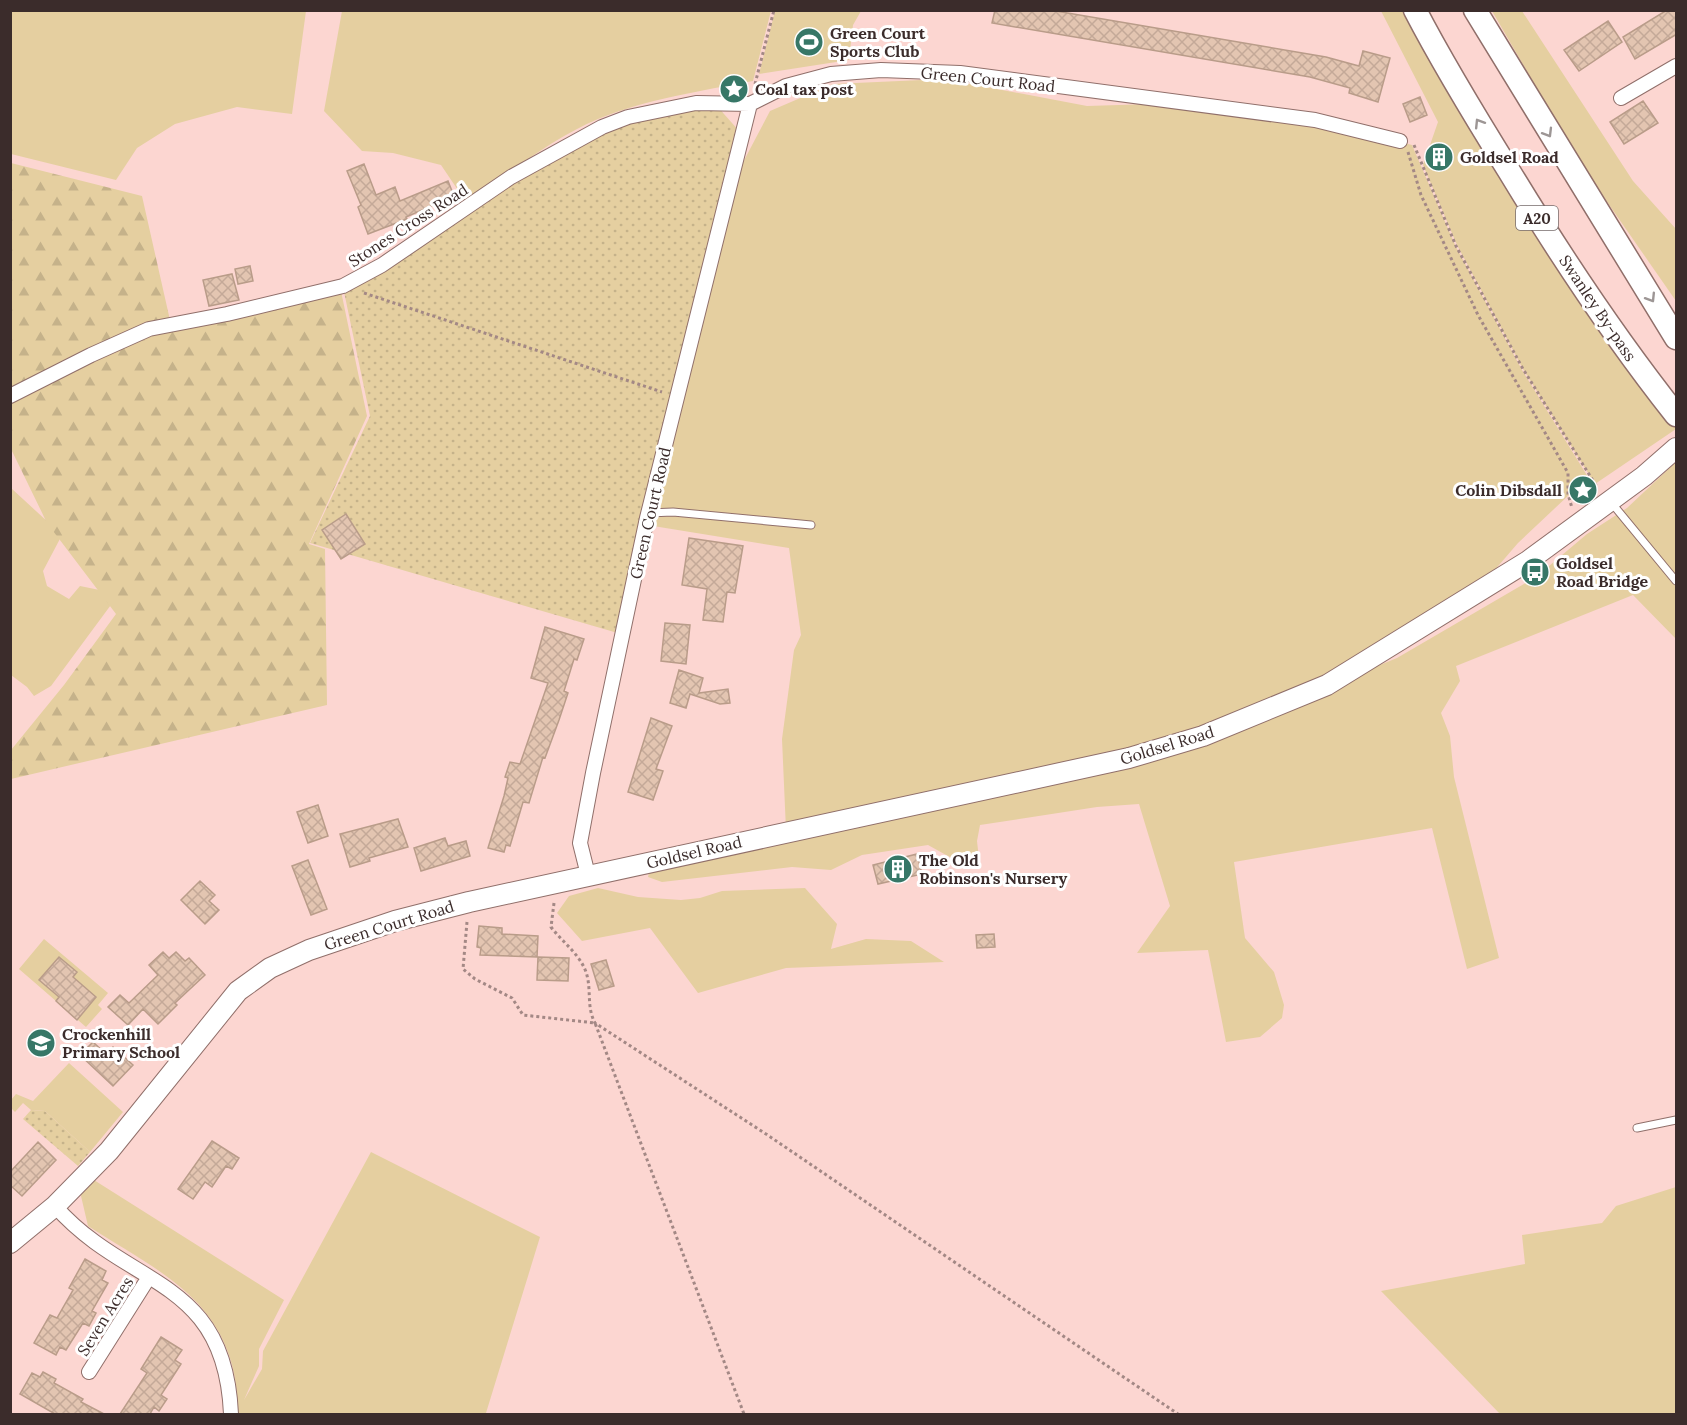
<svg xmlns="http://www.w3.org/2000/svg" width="1687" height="1425" font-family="Lora,serif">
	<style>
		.grass { fill: #e5cfa0; fill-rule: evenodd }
		.forest { fill: url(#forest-firs) }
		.park { fill: url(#park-dots) }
		.building { fill: url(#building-cross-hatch); stroke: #b99c89; stroke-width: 1.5 }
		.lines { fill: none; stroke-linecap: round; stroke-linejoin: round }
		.service-casing { stroke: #906f6a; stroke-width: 9 }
		.minor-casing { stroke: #906f6a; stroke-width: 16 }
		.secondary-casing { stroke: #906f6a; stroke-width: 22 }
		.trunk-casing { stroke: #906f6a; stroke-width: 25 }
		.path { stroke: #a38885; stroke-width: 3; stroke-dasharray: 3 3; stroke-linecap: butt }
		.service { stroke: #fff; stroke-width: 7 }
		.minor { stroke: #fff; stroke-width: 14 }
		.secondary { stroke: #fff; stroke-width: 20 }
		.trunk { stroke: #fff; stroke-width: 22 }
		.oneway { stroke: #9d9695 }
		.labels { text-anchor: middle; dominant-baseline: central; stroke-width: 6; stroke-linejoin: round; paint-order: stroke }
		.shield { fill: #fff; stroke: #766b6b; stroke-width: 1.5 }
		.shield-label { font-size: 15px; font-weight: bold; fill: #3b2c2b }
		.poi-label { font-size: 16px; font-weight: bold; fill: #3b2c2b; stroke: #fff; text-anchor: start }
		.street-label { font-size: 16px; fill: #3b2c2b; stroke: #fff }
	</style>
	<defs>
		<pattern id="forest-firs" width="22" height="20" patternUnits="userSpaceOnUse" patternTransform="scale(1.5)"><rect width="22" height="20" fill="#e5cfa0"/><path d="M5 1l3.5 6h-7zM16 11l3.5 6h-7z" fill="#c5b28a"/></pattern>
		<pattern id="park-dots" width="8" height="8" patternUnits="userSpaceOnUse" patternTransform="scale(1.5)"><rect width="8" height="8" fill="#e5cfa0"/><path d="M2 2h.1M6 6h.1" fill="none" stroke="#c5b28a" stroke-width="1.8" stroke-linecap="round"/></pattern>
		<pattern id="building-cross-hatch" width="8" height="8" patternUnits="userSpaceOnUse" patternTransform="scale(1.5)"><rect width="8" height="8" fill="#e3c5b1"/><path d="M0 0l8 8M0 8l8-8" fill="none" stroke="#c4a998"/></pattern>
	</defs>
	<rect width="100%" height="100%" fill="#fcd6d1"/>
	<path class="grass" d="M11,10L306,11L292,114L237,107L175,124L137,148L116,180L11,154Z
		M342,11H771L753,81C701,91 647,99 598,119C551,139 508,174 466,202L441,165L393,153L362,151L324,111Z
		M775,11H861L853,25L849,60L759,74Z
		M1381,11H1414L1676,413V429L1595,484L1523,369L1457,245L1423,165L1438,122Z
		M1492,11H1522L1633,181L1676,229V301L1580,163Z
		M944,79L1087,106L1184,103L1315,121L1412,145L1455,245L1522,370L1588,477L1518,543L1474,594L1392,646L1201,734L786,830L782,739L794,650L801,635L789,548L647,525L730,187L770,111L833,84Z
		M1676,462V639L1633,595L1456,666L1460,681L1441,713L1450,736L1454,777L1499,958L1467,969L1432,828L1234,862L1245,938L1274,972L1284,1005L1282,1018L1260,1037L1226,1042L1208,950L1137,953L1170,906L1139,804L1097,807L980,825L977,841L979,859L966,866L928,845L862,855L831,870L792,867L662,882L648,877L649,873L792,842L1129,758L1203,737L1397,658L1536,577L1587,534L1627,508Z
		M11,488L62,535L43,571L47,586L69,599L80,586L119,594L51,686L34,696L27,687L11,675Z
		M598,888L638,897L681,900L700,898L722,891L805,888L837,924L831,949L866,939L911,941L944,962L786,968L698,993L650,928L582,941L557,913L569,896Z
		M44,939L108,993L98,1005L102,1009L86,1027L19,969ZM59,958L76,972L57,995L39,980ZM75,979L86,1010L77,1019L56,1001Z
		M69,1063L123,1112L90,1152L45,1111L31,1110L23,1103L15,1112L11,1108V1100L16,1094L33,1101Z
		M371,1152L540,1237L486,1413L489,1414H234C239,1397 236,1382 232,1365C213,1292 146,1264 88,1226L81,1196L86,1175L284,1300L259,1349V1366L244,1400L262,1369L263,1351Z
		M1676,1187V1414H1500L1381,1291L1525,1264L1522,1235L1602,1223L1616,1206Z"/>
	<path class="forest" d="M11,163L142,196L172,329L341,291L367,416L309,544L325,549L327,705L11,779V750L64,685L116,614L47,523L11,449Z"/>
	<path class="park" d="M716,105L740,132L621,634L310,543L370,416L343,287L513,179L603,129Z
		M31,1110L45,1111L90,1152L78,1166L23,1119Z"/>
	<path class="building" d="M995,10H1050L1326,57L1359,66L1363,51L1390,58L1378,102L1349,93L1350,88L1310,77L992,23Z
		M1667,10H1677V34L1635,59L1623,37Z
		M1608,21L1622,42L1579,71L1564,50Z
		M1420,97L1427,115L1410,122L1403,104Z
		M1643,101L1658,123L1624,144L1610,122Z
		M364,164L376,195L395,187L400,201L448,181L454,196L406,217L407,219L368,234L358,207L361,205L347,171Z
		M250,266L253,281L238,284L235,269Z
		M232,274L239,300L209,306L203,280Z
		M346,514L365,544L341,559L322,530Z
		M689,538L743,546L735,593L727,592L723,622L703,620L707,589L682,585Z
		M665,623L690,625L686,664L661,661Z
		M545,627L584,639L577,660L574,659L564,691L568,693L559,720L545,758L543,757L529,803L523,802L510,846L506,845L504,852L488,848L504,796L508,778L505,777L510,762L520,764L548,683L531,678Z
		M679,670L703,678L699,693L728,689L730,703L720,704L690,694L686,708L670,703Z
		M651,718L672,726L656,769L663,771L653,800L628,792Z
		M318,805L328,836L308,843L297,812Z
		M398,819L408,847L369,858L370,861L350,867L340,834Z
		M445,838L448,846L466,841L470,856L421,871L414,848Z
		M917,854L922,874L878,884L873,865Z
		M308,860L327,909L311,915L292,866Z
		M200,881L215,895L209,901L219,910L205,924L181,900Z
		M479,926L502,928V934L538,936L537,957L480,955L481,948L477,947Z
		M994,934L995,947L977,948L976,935Z
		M163,952L169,958L176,952L185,961L189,958L205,975L175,1003L177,1005L158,1024L143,1009L128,1025L108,1007L120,995L129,1003L158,975L149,965Z
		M59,957L77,972L73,977L96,997L77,1020L56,1001L59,997L39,980Z
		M538,957L569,958L568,981L537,980Z
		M606,960L614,986L599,990L591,964Z
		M93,1042L106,1054L113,1047L133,1065L113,1086L80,1055Z
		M212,1141L239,1158L232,1169L226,1166L212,1187L205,1182L193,1199L178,1189Z
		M38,1142L56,1160L22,1196L10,1185V1172Z
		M85,1259L106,1271L102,1280L108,1283L92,1311L96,1313L89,1326L83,1323L66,1350L60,1347L56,1355L34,1343L50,1315L57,1318L73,1290L69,1288Z
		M161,1337L182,1350L175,1360L181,1364L161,1395L167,1399L159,1411L154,1407L150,1414H120L147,1373L141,1369Z
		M43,1372L56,1379L54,1383L83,1399L81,1402L104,1414H55L20,1394L32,1373L40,1377Z"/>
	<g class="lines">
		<g class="service-casing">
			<path id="service" d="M1610,501L1676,581
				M648,513L673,512L811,525
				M1637,1128L1676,1120"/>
		</g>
		<g class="minor-casing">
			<path id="minor" d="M1621,98L1676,66
				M10,396L91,355L149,329L227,314L343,286L382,265L511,177L602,127L628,117L696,103L750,104L786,86L831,74L881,70L960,73L1315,120L1400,141
				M588,875L580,843L593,773L647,518L750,104
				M55,1206C128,1289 225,1276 231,1414
				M89,1372L149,1277"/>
		</g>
		<g class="secondary-casing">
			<path id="secondary" d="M10,1243L55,1206L109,1151L238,991L270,968L309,950L395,921L469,902L1129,758L1203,736L1327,685L1528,561L1644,476L1676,448"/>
		</g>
		<g class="trunk-casing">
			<path id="trunk" d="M1415,10C1444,66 1476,118 1509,171C1560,255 1615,338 1676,415
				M1475,10L1676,338"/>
		</g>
		<path class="path" d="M755,84L774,10
			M1414,145L1456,246L1523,369L1597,487
			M1408,152L1421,195L1478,315L1568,473V494L1572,508
			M364,293L662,392
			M554,903L551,927C562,942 579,953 586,972C592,990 586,1006 595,1023L766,1134L1178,1414
			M467,922L463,969L475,979L512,998L523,1015L595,1023L744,1414"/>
		<use href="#service" class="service"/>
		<use href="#minor" class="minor"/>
		<use href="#secondary" class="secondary"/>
		<use href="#trunk" class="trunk"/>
	</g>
	<defs><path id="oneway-chevron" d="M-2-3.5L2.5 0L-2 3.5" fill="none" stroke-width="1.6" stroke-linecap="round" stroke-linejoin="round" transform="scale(1.5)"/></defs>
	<g class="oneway">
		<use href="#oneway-chevron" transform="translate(1479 123) rotate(-122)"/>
		<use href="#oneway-chevron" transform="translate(1548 133) rotate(59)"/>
		<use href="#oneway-chevron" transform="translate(1651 298) rotate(58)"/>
	</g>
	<defs>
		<g id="stadium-disc" transform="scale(1.5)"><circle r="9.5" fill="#377767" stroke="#fff"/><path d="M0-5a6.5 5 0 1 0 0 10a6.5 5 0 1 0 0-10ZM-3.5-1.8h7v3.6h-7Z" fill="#fff"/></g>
		<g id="sight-disc" transform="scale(1.5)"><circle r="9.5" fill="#377767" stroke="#fff"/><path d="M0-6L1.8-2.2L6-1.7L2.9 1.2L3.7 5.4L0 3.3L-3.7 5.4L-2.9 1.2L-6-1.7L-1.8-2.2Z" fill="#fff"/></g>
		<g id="building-disc" transform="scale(1.5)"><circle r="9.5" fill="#377767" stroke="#fff"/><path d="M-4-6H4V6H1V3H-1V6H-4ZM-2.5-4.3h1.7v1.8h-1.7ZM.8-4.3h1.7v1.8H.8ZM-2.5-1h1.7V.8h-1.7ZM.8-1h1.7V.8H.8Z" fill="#fff"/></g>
		<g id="bus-disc" transform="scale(1.5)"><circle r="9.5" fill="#377767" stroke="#fff"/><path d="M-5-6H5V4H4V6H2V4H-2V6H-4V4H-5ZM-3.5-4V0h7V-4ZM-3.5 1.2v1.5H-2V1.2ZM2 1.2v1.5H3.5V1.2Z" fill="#fff"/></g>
		<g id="school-disc" transform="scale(1.5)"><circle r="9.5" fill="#377767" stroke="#fff"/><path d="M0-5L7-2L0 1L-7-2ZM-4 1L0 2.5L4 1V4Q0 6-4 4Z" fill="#fff"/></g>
	</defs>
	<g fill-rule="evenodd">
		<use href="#stadium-disc" x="809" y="42"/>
		<use href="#sight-disc" x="734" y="89"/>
		<use href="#building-disc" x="1439" y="157"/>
		<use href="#sight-disc" x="1583" y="490"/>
		<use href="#bus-disc" x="1535" y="572"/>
		<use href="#building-disc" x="898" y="869"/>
		<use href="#school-disc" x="41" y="1043"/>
	</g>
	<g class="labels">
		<rect class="shield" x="1516" y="206" width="42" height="24" rx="4.5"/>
		<g class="shield-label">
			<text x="1537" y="218">A20</text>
		</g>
		<g class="poi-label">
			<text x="830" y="33">Green Court<tspan x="830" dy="18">Sports Club</tspan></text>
			<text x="755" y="89">Coal tax post</text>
			<text x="1460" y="157">Goldsel Road</text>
			<text x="1562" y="490" text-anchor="end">Colin Dibsdall</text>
			<text x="1556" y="563">Goldsel<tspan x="1556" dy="18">Road Bridge</tspan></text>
			<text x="919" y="860">The Old<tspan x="919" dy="18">Robinson's Nursery</tspan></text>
			<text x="62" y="1034">Crockenhill<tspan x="62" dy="18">Primary School</tspan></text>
		</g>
		<g class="street-label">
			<text transform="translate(988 79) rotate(6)">Green Court Road</text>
			<text transform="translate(408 225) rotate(-33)">Stones Cross Road</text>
			<text transform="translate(1598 308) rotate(56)">Swanley By-pass</text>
			<text transform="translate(650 513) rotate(-77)">Green Court Road</text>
			<text transform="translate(1167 745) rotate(-17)">Goldsel Road</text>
			<text transform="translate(694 852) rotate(-13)">Goldsel Road</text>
			<text transform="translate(389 925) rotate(-17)">Green Court Road</text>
			<text transform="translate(105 1316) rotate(-58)">Seven Acres</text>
		</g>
	</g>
	<rect width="1687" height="1425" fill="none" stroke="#3b2c2b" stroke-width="24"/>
</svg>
